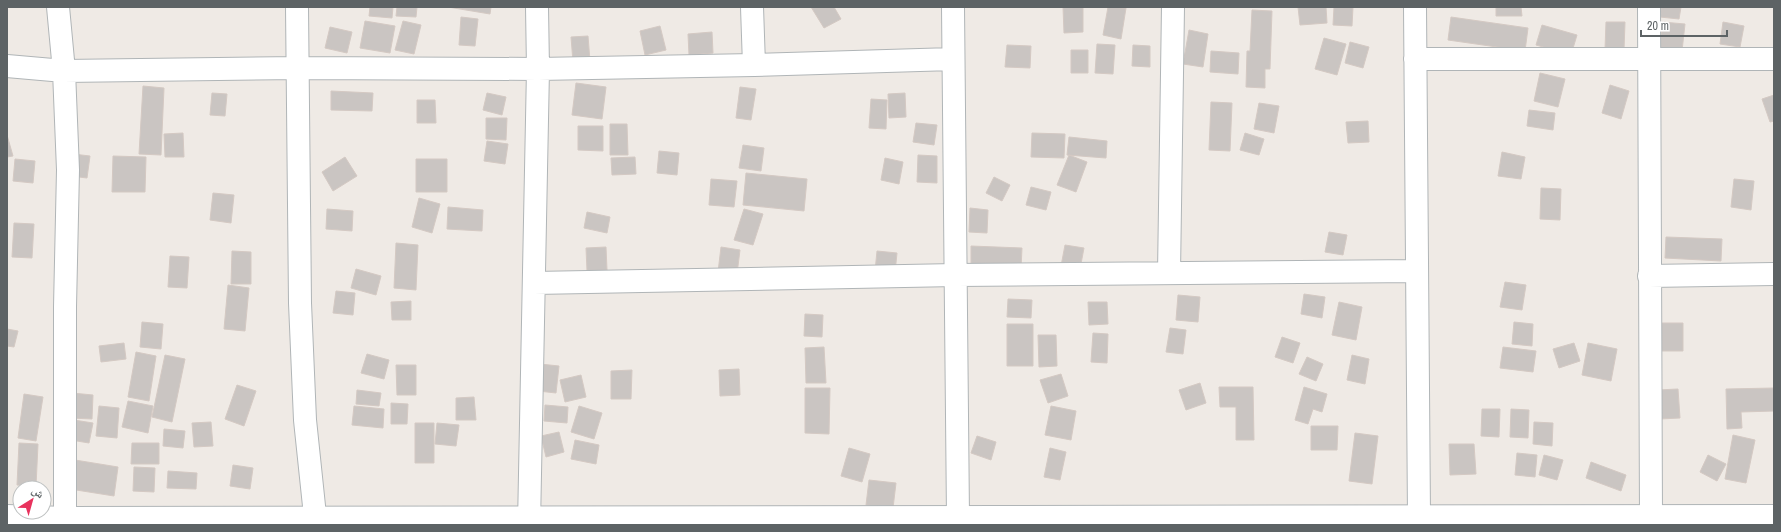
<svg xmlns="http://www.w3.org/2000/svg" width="1781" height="532" font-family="'Archivo Narrow','Noto Naskh Arabic',sans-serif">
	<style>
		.building { fill: #cac5c2; stroke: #d4c9c3 }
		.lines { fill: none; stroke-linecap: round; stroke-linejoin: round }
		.minor-casing { stroke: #b0b5b7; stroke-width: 24 }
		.minor { stroke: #fff; stroke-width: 22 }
	</style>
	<rect width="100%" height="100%" fill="#efeae5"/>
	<path class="building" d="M370,7H393L392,18L369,16Z
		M397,7H417L416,17L396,16Z
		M448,7H491L490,14Z
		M811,7H834L841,19L824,28Z
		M1063,7H1083V32L1064,33Z
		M1108,7L1126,8L1121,39L1103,35Z
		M1298,7H1326L1327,23L1300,25Z
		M1334,7H1353L1352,26L1333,25Z
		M1496,7H1521L1522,16H1496Z
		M1661,7H1681L1679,19L1660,17Z
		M1252,10L1272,11L1270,69H1265V88L1246,87L1247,51H1250Z
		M461,17L478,19L475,46L459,45Z
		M1451,17L1528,28L1525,51L1448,40Z
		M365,21L395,26L390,53L360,48Z
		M403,21L421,25L414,54L395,50Z
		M1606,22H1625L1624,50L1605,49Z
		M1662,22L1685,24L1682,51L1660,49Z
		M1723,22L1744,26L1740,47L1720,44Z
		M1542,25L1577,35L1571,55L1536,45Z
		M660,26L666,50L645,55L640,31Z
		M330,27L352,32L347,53L325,48Z
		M1189,30L1208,34L1203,67L1183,64Z
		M712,32L713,53L689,55L688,34Z
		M588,36L590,61L573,62L571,37Z
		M1324,38L1346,44L1337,75L1315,69Z
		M1350,42L1369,47L1363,68L1345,63Z
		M1097,44L1115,45L1113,74L1095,73Z
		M1007,45L1031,46L1030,68L1005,67Z
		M1133,45L1150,46V67L1132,66Z
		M1071,50H1088V73H1071Z
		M1211,51L1239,53L1238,74L1210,72Z
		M1540,73L1565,79L1558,107L1534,101Z
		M576,83L606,87L602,119L572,115Z
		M1610,85L1629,91L1621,119L1602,113Z
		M143,86L164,88L161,155L139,154Z
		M740,87L756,89L751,120L736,118Z
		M331,91L373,93L372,111L331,110Z
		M212,93L227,94L225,116L210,115Z
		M487,93L506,97L502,115L483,110Z
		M905,93L906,117L889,118L888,94Z
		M1774,95V121L1770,122L1762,99Z
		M871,99L887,100L886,129L869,128Z
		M417,100H435L436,123H417Z
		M1211,102L1232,103L1230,151L1209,150Z
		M1259,103L1279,106L1274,133L1254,129Z
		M1529,110L1555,113L1553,130L1527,126Z
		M486,118H507L506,140L486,139Z
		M1368,121L1369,142L1348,143L1346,122Z
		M916,123L937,125L934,145L913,142Z
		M610,124H627L628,155H610Z
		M578,126H603V151L578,150Z
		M183,133L184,157H165L164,134Z
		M1032,133L1065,134L1064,158L1031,157Z
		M1245,133L1264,139L1259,155L1240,150Z
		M7,135L13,156L7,157Z
		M1069,137L1107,141L1106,158L1067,155Z
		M487,141L508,144L505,164L484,161Z
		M743,145L764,148L761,171L739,168Z
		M659,151L679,153L677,175L657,173Z
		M1502,152L1525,157L1521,179L1498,176Z
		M73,154L90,156L87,178L71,176Z
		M918,155L937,156V183L917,182Z
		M1069,155L1087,162L1076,192L1057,185Z
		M113,156L146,157L145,192H112Z
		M345,157L357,176L333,191L322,172Z
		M635,157L636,174L612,175L611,158Z
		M885,158L903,162L899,184L881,180Z
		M15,159L35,161L33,183L13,181Z
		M416,159H447V192H416Z
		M746,173L807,179L804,211L743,205Z
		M994,177L1010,185L1002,201L986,193Z
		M711,179L737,181L734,207L709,205Z
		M1734,179L1754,181L1751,210L1731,207Z
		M1031,187L1051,192L1046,210L1026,205Z
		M1541,188L1561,189L1560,220L1540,219Z
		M213,193L234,195L231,223L210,220Z
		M419,198L440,204L432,233L412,227Z
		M448,207L483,210L482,231L447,229Z
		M970,208L988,210L987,233L969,232Z
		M327,209L353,211L352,231L326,229Z
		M744,209L763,214L753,245L734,240Z
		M587,212L610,217L607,233L584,228Z
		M14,223L34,224L32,258L12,257Z
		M1329,232L1347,235L1343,255L1325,252Z
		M1666,237L1722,239L1721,261L1665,258Z
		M396,243L418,245L416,290L394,288Z
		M1065,245L1084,248L1080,269L1061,266Z
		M971,246L1022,248L1021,269L971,267Z
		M606,247L607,270L587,271L586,248Z
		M721,247L740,250L737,274L718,272Z
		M232,251L251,252V284H231Z
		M877,251L897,253L895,273L875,271Z
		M170,256L189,257L187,288L168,287Z
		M356,269L381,276L376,295L351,288Z
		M1505,282L1526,285L1522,310L1500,307Z
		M228,285L249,288L245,331L224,329Z
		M336,291L355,293L353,315L333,313Z
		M1304,294L1325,297L1322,318L1301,314Z
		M1178,295L1200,297L1198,322L1176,320Z
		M1008,299L1032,300L1031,318L1007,317Z
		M411,301V320H392L391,302Z
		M1088,302H1107L1108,324L1089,325Z
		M1339,302L1362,307L1356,340L1332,335Z
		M805,314L823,315L822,337L804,336Z
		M142,322L163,324L161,349L140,347Z
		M1514,322L1533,324L1532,346L1512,344Z
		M1661,323H1683V351H1661Z
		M1007,324H1033V366H1007Z
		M1170,328L1186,330L1183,354L1166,352Z
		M7,329L18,331L14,347L7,346Z
		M1093,333L1108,334L1107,363L1091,362Z
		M1038,335H1056L1057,366L1039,367Z
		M1282,337L1300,343L1293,363L1275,357Z
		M124,343L126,359L101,362L99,346Z
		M1574,343L1580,361L1559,368L1553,349Z
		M1588,343L1617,349L1611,381L1582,375Z
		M824,347L826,383H806L805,348Z
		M1503,347L1536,351L1533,372L1500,368Z
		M136,352L156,356L149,401L128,397Z
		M367,354L389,360L384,379L361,373Z
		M165,355L185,359L172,422L152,417Z
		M1352,355L1369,359L1365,384L1347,380Z
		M1307,357L1323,364L1316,381L1299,374Z
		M540,364L559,366L556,393L538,391Z
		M396,365H416V395H397Z
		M739,369L740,395L720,396L719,370Z
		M632,370L631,399H611V371Z
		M1061,374L1068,396L1048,403L1040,380Z
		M581,375L586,397L565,402L560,380Z
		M1200,383L1206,403L1186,410L1179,390Z
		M237,385L256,391L244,426L225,419Z
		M1219,387H1253L1254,440H1236V407H1220Z
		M1304,387L1327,394L1322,412L1313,409L1308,424L1295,420Z
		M805,388H830L829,434L805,433Z
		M1774,388V411L1741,412L1742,428L1727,429L1726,389Z
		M1678,389L1680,418L1660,419L1658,390Z
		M357,390L381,393L379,406L356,404Z
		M72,393L93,395L92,419L71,418Z
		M24,394L43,397L36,441L18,438Z
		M474,397L476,420H456V398Z
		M128,401L153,406L148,433L122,427Z
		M391,403L408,404L407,424H391Z
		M545,405L568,407L567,423L544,421Z
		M99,406L119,408L117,438L96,436Z
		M354,406L384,409L383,428L352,425Z
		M579,406L602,413L594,439L571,432Z
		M1051,406L1076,411L1071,440L1045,435Z
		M1482,409H1500L1499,437L1481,436Z
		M1511,409L1529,410L1528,438L1510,437Z
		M74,420L93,423L89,443L71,440Z
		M211,422L213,446L194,447L192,423Z
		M1534,422L1553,423L1552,446L1533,444Z
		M415,423H434V463H415Z
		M437,423L459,425L456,446L435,444Z
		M1311,426H1338L1337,450H1311Z
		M164,429L185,431L183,448L163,446Z
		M559,432L564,452L546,457L541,436Z
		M1355,433L1378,436L1372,484L1349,481Z
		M1733,435L1755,440L1746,483L1725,479Z
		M977,436L996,442L991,460L971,453Z
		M575,440L599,445L596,464L571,459Z
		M19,443L38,444L36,486L17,485Z
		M132,443H159V464H131Z
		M1449,444H1474L1476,474L1450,475Z
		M849,448L870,454L862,482L841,476Z
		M1050,448L1066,452L1060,480L1044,477Z
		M1517,453L1537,455L1535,477L1515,475Z
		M1544,455L1563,460L1557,480L1539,475Z
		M1708,455L1726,464L1717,481L1700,472Z
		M75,460L118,467L114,496L70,489Z
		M1591,462L1626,475L1621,491L1586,478Z
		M233,465L253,468L250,489L230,486Z
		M134,467L155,468L154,492L133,491Z
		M168,471L197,473L196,489L167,488Z
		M869,480L896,483L893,508L866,505Z"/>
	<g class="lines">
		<g class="minor-casing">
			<path id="minor" d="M58,7L64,71L68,170L65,307V525
				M297,7L300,303L305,420L316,525
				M752,7L754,65
				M953,7L958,517
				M1415,7L1419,516
				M1649,7L1651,516
				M1415,59H1774
				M7,66L64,71L299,68L538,69L754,65L953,59
				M1169,273L1173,7
				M1649,276L1774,274
				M534,283L956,275L1417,271
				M7,516L65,518L1774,516
				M529,525L538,69L537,7"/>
		</g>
		<use href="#minor" class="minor"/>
	</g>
	<rect width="1781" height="532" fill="none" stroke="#5d6365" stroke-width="16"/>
	<g transform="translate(32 500) rotate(37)"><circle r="19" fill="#ffffff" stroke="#bec1c1"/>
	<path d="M0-3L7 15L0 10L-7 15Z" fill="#e8325d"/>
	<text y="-6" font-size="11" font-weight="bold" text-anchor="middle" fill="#5d6365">ش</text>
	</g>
	<path d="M1641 30v6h86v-6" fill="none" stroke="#5d6365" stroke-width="2"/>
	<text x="1647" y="30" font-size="12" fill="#5d6365" stroke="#ffffff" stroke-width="3" paint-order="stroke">20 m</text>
</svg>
